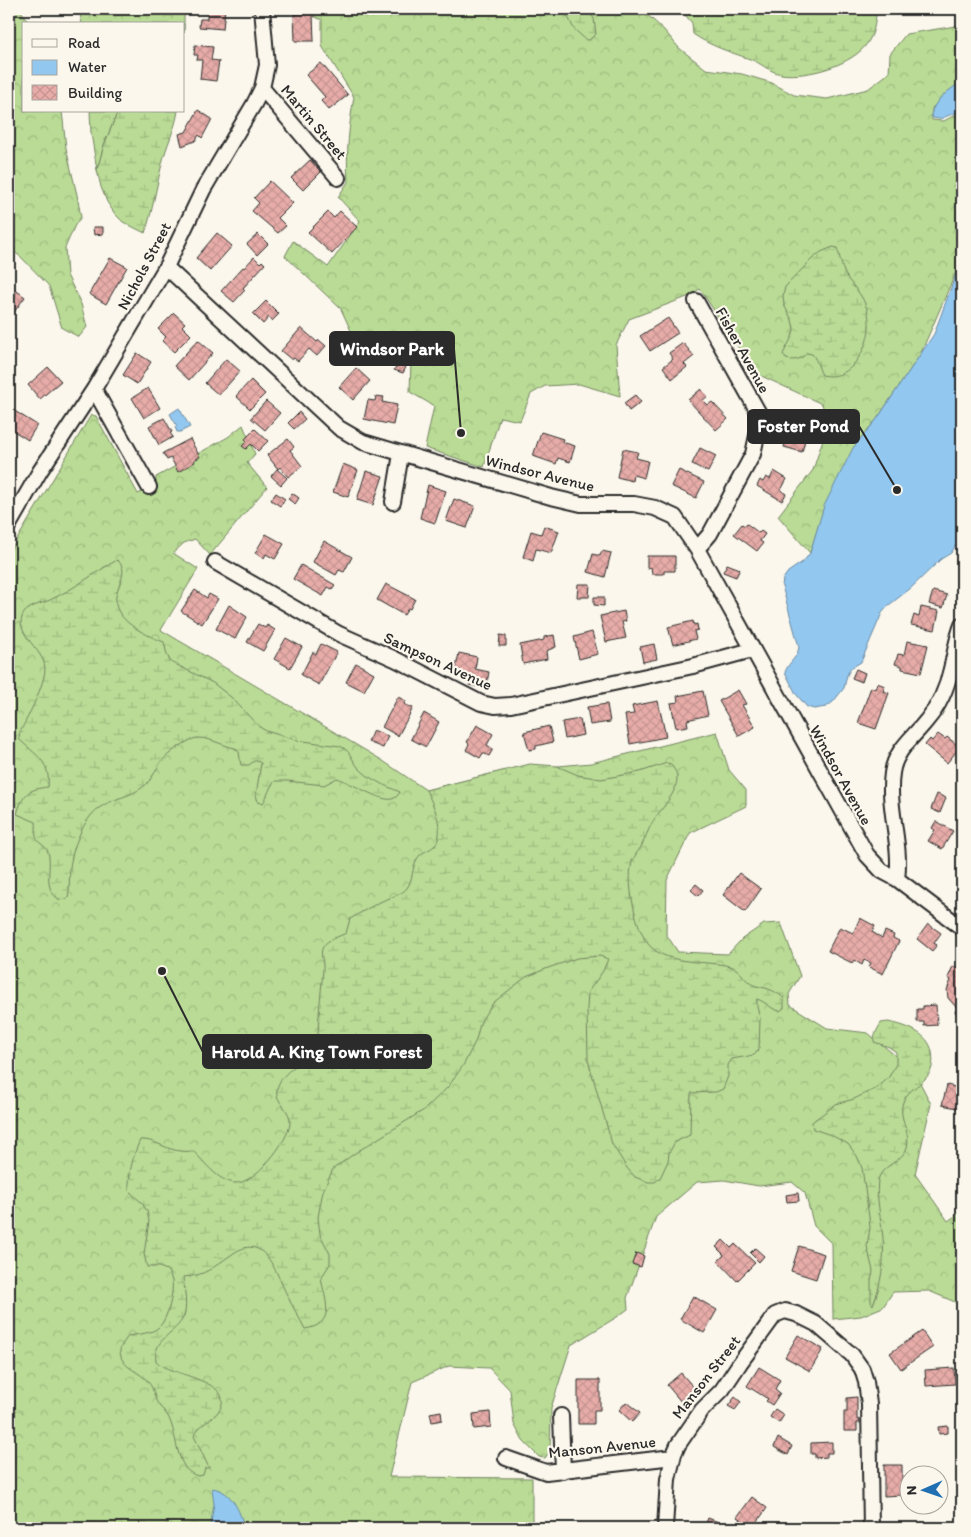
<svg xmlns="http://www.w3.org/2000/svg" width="971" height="1537" font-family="Itim,sans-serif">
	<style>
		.forest { fill: url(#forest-crowns); stroke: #728360 }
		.wetland { fill: url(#wetland-marsh); stroke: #728360 }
		.water { fill: #92c7f0; stroke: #6989a1 }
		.building { fill: url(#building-cross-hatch); stroke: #2b2b2b }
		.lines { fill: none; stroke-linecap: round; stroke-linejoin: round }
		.minor-casing { stroke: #2b2b2b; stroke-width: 18 }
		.minor { stroke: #fbf7ec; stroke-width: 14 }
		.labels { text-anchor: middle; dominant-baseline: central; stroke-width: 4.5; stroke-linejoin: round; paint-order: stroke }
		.street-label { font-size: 16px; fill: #2b2b2b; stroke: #fbf7ec }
		.leader { fill: none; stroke: #2b2b2b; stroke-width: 2 }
		.callout-dot { fill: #2b2b2b; stroke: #fbf7ec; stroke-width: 2 }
		.callout { fill: #2b2b2b; stroke: #2b2b2b; stroke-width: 2 }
		.callout-label { font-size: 18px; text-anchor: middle; font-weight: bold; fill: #fff }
	</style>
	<defs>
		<pattern id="forest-crowns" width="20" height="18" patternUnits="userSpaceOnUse" patternTransform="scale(1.25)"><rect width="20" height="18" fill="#b9db95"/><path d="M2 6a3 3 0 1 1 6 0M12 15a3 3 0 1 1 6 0" fill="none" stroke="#9fbc81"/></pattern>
		<pattern id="wetland-marsh" width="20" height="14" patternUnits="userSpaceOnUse" patternTransform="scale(1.25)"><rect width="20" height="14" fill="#b9db95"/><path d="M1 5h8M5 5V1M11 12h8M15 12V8" fill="none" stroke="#9fbc81"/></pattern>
		<pattern id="building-cross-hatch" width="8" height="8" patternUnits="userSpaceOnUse" patternTransform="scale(1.25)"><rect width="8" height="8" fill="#e7aca8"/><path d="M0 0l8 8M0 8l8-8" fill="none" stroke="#c69491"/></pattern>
	</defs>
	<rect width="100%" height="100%" fill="#fbf7ec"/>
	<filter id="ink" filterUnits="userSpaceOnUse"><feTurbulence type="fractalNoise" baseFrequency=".02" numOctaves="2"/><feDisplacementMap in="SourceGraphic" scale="10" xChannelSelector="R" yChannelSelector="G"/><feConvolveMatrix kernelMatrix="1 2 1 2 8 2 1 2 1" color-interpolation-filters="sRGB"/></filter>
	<g filter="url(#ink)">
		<path class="forest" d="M9,9H20L29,24H24V111H62L66,148L77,195L81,217L75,225L65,248L67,275L81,304L87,327L79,337L62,328L49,286L21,257L9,248Z
			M79,9H184V33V24H82Z
			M297,9H641L664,30L679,48L706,69L742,74L772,83L794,95L827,99L868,89L889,73L890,54L906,34L962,25V80L932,108V120L944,121L962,111V254L957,270L920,355L877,419L857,442L820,521L810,553L778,516L813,470L828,424L822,404L755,373L700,289L687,297L629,319L616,345L620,396L579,384L545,386L531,394L520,421L500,417L484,467L425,448L434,406L410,392L411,361L393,352L357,344L341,309L285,256L293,241L328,267L360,221L338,197L348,182C346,153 349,125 354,97L322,46V20Z
			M90,111H118L104,145L97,170L91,133Z
			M91,415L96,416L138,494L156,485V477L228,437L243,425L255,454L247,463L267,487L210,555L195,539L184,543L173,553L198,569L161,630L380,759L426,790L503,771L591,763L717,732L729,770L746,790V806L690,833L667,880L666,934L678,952L728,954L742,939L764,924L781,923L800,976L789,994L790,1005L827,1028L868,1033L914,1071L931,1104L915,1174L948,1221L962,1211V1305L929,1291L893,1292L883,1307L861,1316L833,1319L832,1244L814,1226L805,1193L792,1182L759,1186L724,1180L697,1182L656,1217L627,1298L628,1309L617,1317L571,1345L551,1408L550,1451L545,1458L539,1457L523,1441L514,1424L510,1390L489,1368L449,1366L412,1382L389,1477L532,1478V1528H9V553Z"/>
		<path class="wetland" d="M564,9H589L594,19L596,34L589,40H586L574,29Z
			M680,9H877C875,20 875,32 868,42C854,65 806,78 781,74C768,71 761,63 750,59C730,52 710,46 693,34L692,23Z
			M118,111H178C175,130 166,146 162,164C156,187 153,210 145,233L123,222L115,214L107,202L101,187L97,170L104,145Z
			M833,247L837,248C840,256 841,266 845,274C849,282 856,288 861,296C875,318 870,346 853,365C845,374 835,378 822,375C818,368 818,361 812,354L807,353C800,360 795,361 786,359L783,354L792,337L794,329L792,320L784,305L783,296L785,287L812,259L821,252Z
			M117,560C132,572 113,588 116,604C119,623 148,636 164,642L167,655L171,662L213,683L232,698L258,726L266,731L296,740L340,746C351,751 351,759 358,767C368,779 386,786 400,792C398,795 396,798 392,799C381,802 350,782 337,778L324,785L287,781H275C269,787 268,796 263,803L258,802L256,795L261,763L257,761H254L249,765H241L239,752L235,748C223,746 211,738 198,738C189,738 166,755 161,762C155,771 152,780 143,787C130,797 113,798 99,808C83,819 72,849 70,868C69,878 70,888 68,898L60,900C41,888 53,869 48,852C46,845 38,844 36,837C35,833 37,826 36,822L17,814C23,794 28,789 48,787C51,761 35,755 19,739L20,732C28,717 45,684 45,668C44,650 16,635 22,617C25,606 42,604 50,600C74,589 94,573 117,560Z
			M667,763L671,764C673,768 677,772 677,777C677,795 660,809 652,823C648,830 645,839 641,847C638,851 635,855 633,860C625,878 635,924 646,941C662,966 704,960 730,966C739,968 743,978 750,983C755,987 765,987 771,990C776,992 780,995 784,998V1008L780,1011C772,1010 766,1002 757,999V1007L760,1018L759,1050L754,1055L732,1059L728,1065V1076L723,1089L716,1092L691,1093L690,1135L675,1142L669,1153L668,1161L660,1178L655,1182H648L635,1177L627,1168L612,1144L588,1060L587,1009L588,992L603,971L608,959L600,956L577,958L548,968L526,977L503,995L493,1003L484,1016L480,1024L476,1040L464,1064L448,1087L424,1110L358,1151L333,1169L323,1191L318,1217L320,1234L330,1254V1264L321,1278C325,1300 337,1324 305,1329C299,1317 292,1306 287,1295C275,1271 264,1230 231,1255C213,1267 206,1276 183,1277C184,1289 189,1309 182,1320C172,1335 153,1340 156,1361C170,1376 235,1380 220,1409C213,1421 198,1424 194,1436L209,1468H205L203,1475L198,1476C173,1470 179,1431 166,1413C164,1410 160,1408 158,1404C154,1398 154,1389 149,1383C141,1371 122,1369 120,1353C119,1347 125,1341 128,1336C137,1334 152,1334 159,1327C168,1319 174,1292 172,1281C171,1277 169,1273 167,1270L159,1267H147L144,1254L149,1221L147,1211L142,1203L129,1191C128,1174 133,1156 140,1140C159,1139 167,1154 193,1151C205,1162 217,1181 235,1183C254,1185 288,1141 290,1124C292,1109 274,1103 277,1089C281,1071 305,1061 318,1050C317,1023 321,997 323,969C324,962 319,953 323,947C327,939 339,937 346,933L350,919C360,913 370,907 380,902C388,898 402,895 407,888C413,880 412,867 417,859C421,851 430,851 435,845C446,831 433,804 426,790L530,764L557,766L578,775L601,779L640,772Z
			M888,1022C905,1025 929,1033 932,1052C938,1083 910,1083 903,1102C897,1118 913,1134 906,1150C900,1162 884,1165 879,1177C874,1191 882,1223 883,1238C885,1260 881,1285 873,1305L871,1302V1281L873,1271L867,1246L870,1228L869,1217L862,1168L857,1156L848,1144L831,1135L813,1129L812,1122L836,1104L854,1099L879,1087L889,1077L896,1064V1052L889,1047L874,1042C874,1035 877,1030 881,1023Z"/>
		<path class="water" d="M962,81V110L940,119L933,118L931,115C934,99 950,90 962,81Z
			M962,258V535L951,553L941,559L911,588L889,605L882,613L861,662L851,668L847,675L844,688L833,702L826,707L814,709L807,707L796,694L785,672C790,660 797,659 799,647L782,586L783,579L788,572L804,561L810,553L824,506L853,448L877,419L934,334Z
			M179,408L190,427L180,432H177L175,427L177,426L170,414Z
			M212,1488C233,1491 239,1511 245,1528H210L214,1504Z"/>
		<path class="building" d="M207,9H225L223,29L199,27L200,19H207Z
			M294,14H313L314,41H295Z
			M195,45L213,47L211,60L219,61L216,81L200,79L202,60H197L198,55H194Z
			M321,63L348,95L329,110L321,101L325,97L306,75Z
			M198,110L212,119L202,138L199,135L195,141L182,146L179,134L186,132Z
			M310,160L321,172L303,190L291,178Z
			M270,181L293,203L278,218L286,226L278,233L252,211L259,203L254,198Z
			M340,211L357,227L332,254L308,232L328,212L334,218Z
			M93,227H103V234L94,235Z
			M217,233L232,246L210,271L196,258Z
			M258,234L268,244L257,255L247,244Z
			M254,257L260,263L262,261L265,264L243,288L245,290L234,302L221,291L243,267L244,268Z
			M110,258L127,267L106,304L89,294Z
			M10,286L25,297L9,319V289Z
			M266,301L279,314L272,321L269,317L263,324L253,314Z
			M174,313L185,323L182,326L191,335L174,352L162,341L166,337L158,329Z
			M668,318L678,333L650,351L640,336Z
			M301,328L317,342L319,340L326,346L317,356L309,349L298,361L294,358L292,360L281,351Z
			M198,340L213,353L189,380L174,366Z
			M683,343L694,356L684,364L687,367L672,379L663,367L673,359L669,353Z
			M137,353L151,362L137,384L123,375Z
			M226,359L240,371L219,395L205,383Z
			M398,363L406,367L403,373L394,370Z
			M48,367L61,381L40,399L28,385Z
			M356,368L370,381L353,400L339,387Z
			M251,380L265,394L250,409L236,396Z
			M148,388L160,408L144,418L132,398Z
			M701,389L708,396L703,400L708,405L712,402L728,419L716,430L688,400Z
			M635,395L641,402L629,411L624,403Z
			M376,396L384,397L382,402L397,405L393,425L364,419L368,400L375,401Z
			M266,401L280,413L265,430L251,418Z
			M13,410L37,425L28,440L9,428V416Z
			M299,412L305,419L294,429L288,423Z
			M164,418L172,432L170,433L173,437L159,445L149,426Z
			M790,423L808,428L802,452L784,447Z
			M255,429L268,441L258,451L251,444L246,449L242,446L247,441L245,439Z
			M541,432L563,439L562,442L575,446L570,462L558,458L556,464L533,456Z
			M190,439L200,457L194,460L195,462L178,472L171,458L167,460L163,453Z
			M288,439L294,447L290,450L302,466L288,477L280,467L278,469L267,455Z
			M700,448L716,456L708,472L692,464Z
			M623,449L638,452L636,458L648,461L644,478L633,475L632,481L617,477Z
			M343,464L358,470L348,497L333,492Z
			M277,469L287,478L281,485L271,476Z
			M679,470L704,482L696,498L671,486Z
			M366,471L383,476L373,505L357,500Z
			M774,471L787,479L781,490L786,494L782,501L757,486L760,480L763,482L766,477L770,479Z
			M428,485L446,491L435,523L420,518Z
			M276,493L285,499L280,506L271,500Z
			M292,493L299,498L295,504L288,499Z
			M454,499L475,506L467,528L446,521Z
			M742,524L745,526L747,524L759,533L761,531L765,534L760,541L763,543L757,551L734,534Z
			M544,526L559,531L551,553L536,549L533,561L523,557L531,531L541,534Z
			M266,534L284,544L275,559L266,554L264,558L255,553Z
			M324,541L352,557L344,572L339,570L336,575L313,562Z
			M602,551L611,553L605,577L588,572L593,554L600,556Z
			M647,556H675V571H664V574H652L651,567L647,568Z
			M727,564L740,569L736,577L723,572Z
			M301,565L335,585L332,589L328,587L323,596L293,579Z
			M386,584L415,599L410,609L408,608L404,615L377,600Z
			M578,584H590L589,597H577Z
			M195,590L207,598L209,594L218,599L202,624L181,611Z
			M933,591L947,595L943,608L929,604Z
			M594,597H604V606L594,605Z
			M229,605L247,617L235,639L216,629Z
			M921,607L939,611L935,630L911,625L914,615L919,617Z
			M624,611L626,621L622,622L626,638L606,642L600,616Z
			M693,621L694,625L697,624L698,630L694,631L696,639L673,645L668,627Z
			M258,624L265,628L267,625L275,630L263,651L247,642Z
			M592,632L598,654L579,659L574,637Z
			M500,635L506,636V646H499Z
			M554,635L556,647L546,651L547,659L523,664L520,645L544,640V637Z
			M286,638L302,647L290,668L274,659Z
			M907,641L928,645L921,673L902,669V666L895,664L898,654L904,655Z
			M321,644L337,652L319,685L301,675L313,652L316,654Z
			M654,644L657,659L643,662L640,647Z
			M459,653L477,657L475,669L489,672L486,688L469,685L471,675L455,672Z
			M356,663L374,673L364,691L346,682Z
			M856,669L865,673L862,682L852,678Z
			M877,683L885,686L883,691L889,693L876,729L858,723L871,687L875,689Z
			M738,690L746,704L742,705L755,727L739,736L719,701Z
			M703,691L708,715L687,720L688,726L676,728L671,703L678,702L677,696Z
			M398,697L406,701L404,704L413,708L398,736L382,727Z
			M658,701L666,737L630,744L625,715L634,714L632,706Z
			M607,704L610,722L590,725L587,707Z
			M424,713L439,722L426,747L411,739Z
			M580,719L583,735L565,739L562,722Z
			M477,725L493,734L487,745L493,749L489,756L483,753L480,758L466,750L469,744L467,742Z
			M549,726L553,742L536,746V749L529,750L524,732Z
			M373,730L388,736L383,748L368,742Z
			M938,734L945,739L947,737L960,747L947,763L925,745L930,739L932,741Z
			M937,794L946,798L940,813L931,809Z
			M936,821L953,831L942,849L928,841L935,830L932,828Z
			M739,873L761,889L745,912L723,895Z
			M696,884L703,890L698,896L691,890Z
			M860,918L875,926L872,932L882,938L885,931L894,935L893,938L899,941L883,974L869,967L871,963L864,960L862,965L854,960L852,963L828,951L840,927L853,933Z
			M928,924L941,933L934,943L937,945L932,951L917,939Z
			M953,966L962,970V1015L955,1012L957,1008L948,998L947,990L951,980L948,978Z
			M936,1005L937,1025L924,1026V1022H917V1009H923V1006Z
			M947,1085L962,1089V1109L942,1105Z
			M798,1193L799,1201L787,1202L786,1195Z
			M723,1240L731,1248L735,1244L755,1263L737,1281L718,1261L724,1255L716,1247Z
			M799,1246L824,1254L816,1279L791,1271Z
			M755,1248L764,1256L759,1262L750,1253Z
			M636,1253L644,1256L641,1267L632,1264Z
			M693,1296L717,1310L704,1333L680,1319Z
			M922,1331L933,1347L901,1369L890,1353Z
			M798,1335L823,1349L810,1371L785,1357Z
			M759,1367L780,1380L775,1389L780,1393L772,1405L766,1401L768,1399L747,1386Z
			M954,1368L955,1384L926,1386L925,1370Z
			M681,1373L696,1390L682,1403L667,1385Z
			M578,1380H600V1410H594V1424H578Z
			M735,1397L741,1402L735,1410L728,1406Z
			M857,1397V1420L859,1419L860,1423H857V1431H844V1412H847V1398Z
			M626,1402L640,1413L632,1422L619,1410Z
			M775,1409L784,1415L779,1423L770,1417Z
			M441,1411L442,1420L432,1422L430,1413Z
			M490,1412L491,1427L474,1429L473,1414Z
			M948,1426V1433L939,1434L938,1427Z
			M778,1438L792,1446L788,1455L774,1447Z
			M832,1442V1453H827V1457L815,1458V1454H811V1443Z
			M884,1465H902V1495L884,1496Z
			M752,1497L767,1508L753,1528L737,1517Z
			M708,1518L721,1523L719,1528H704Z"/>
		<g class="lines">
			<g class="minor-casing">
				<path id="minor" d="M262,88L338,178
					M166,267L339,428L363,442L551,497L581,504H634L655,508L675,517L697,549L867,855L882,871L897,879L962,928
					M696,301L761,417L753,454L710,534L697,549
					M94,389L149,487
					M393,502L401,454
					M9,525L40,471L94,389L166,267L203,190L254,104L262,88L267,65L262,9
					M215,562L339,634L395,659L481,703L495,706L511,705L693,666L752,650
					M897,879C902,843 887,809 892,773C895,750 913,738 927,720C939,706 947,688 951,669C955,654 956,640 962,625
					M561,1416L563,1471
					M506,1458L546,1472L673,1457
					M665,1528L668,1479L674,1454L678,1445L702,1410L722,1390L740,1363L775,1315L785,1311L796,1314L816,1324L852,1355L862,1369L866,1382L869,1404L871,1528"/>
			</g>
			<use href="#minor" class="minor"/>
		</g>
	</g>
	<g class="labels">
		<g class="street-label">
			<text transform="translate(314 122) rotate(50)">Martin Street</text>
			<text transform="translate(144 266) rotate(-62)">Nichols Street</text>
			<text transform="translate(743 350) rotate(61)">Fisher Avenue</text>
			<text transform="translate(540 473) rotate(14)">Windsor Avenue</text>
			<text transform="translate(438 661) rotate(25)">Sampson Avenue</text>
			<text transform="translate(841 775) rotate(61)">Windsor Avenue</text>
			<text transform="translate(706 1377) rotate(-52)">Manson Street</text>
			<text transform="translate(602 1447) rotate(-6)">Manson Avenue</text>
		</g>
	</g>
	<path class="leader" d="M461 433L454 349M897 490L859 426M162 971L203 1052"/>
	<g class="callout-dot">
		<circle cx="461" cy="433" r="5"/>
		<circle cx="897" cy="490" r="5"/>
		<circle cx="162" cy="971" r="5"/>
	</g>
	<g class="callout">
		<rect x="330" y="332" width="124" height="33" rx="5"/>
		<rect x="748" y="410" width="111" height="33" rx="5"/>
		<rect x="203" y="1035" width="228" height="33" rx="5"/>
	</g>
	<g class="callout-label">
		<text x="392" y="355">Windsor Park</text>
		<text x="803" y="432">Foster Pond</text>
		<text x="317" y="1058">Harold A. King Town Forest</text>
	</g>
	<rect width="971" height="1537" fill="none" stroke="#fbf7ec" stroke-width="30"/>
	<rect x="15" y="15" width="941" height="1507" fill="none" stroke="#2b2b2b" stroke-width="2" filter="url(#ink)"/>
	<rect x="22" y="22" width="162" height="90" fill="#fbf7ec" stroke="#a8a59f"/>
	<rect x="32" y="39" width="25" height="8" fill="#fbf7ec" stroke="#a8a59f"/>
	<text x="68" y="48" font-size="15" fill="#2b2b2b">Road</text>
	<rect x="32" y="60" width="25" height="15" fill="#92c7f0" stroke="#a8a59f"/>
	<text x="68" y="72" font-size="15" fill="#2b2b2b">Water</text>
	<rect x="32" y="85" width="25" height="15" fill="url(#building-cross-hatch)" stroke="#a8a59f"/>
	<text x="68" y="98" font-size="15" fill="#2b2b2b">Building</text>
	<g transform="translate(924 1490) rotate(268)"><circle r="24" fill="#fbf7ec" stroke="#a8a59f"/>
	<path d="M0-4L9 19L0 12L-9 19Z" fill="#1f6fb2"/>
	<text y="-8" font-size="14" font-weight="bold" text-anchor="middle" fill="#2b2b2b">N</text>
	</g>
</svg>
